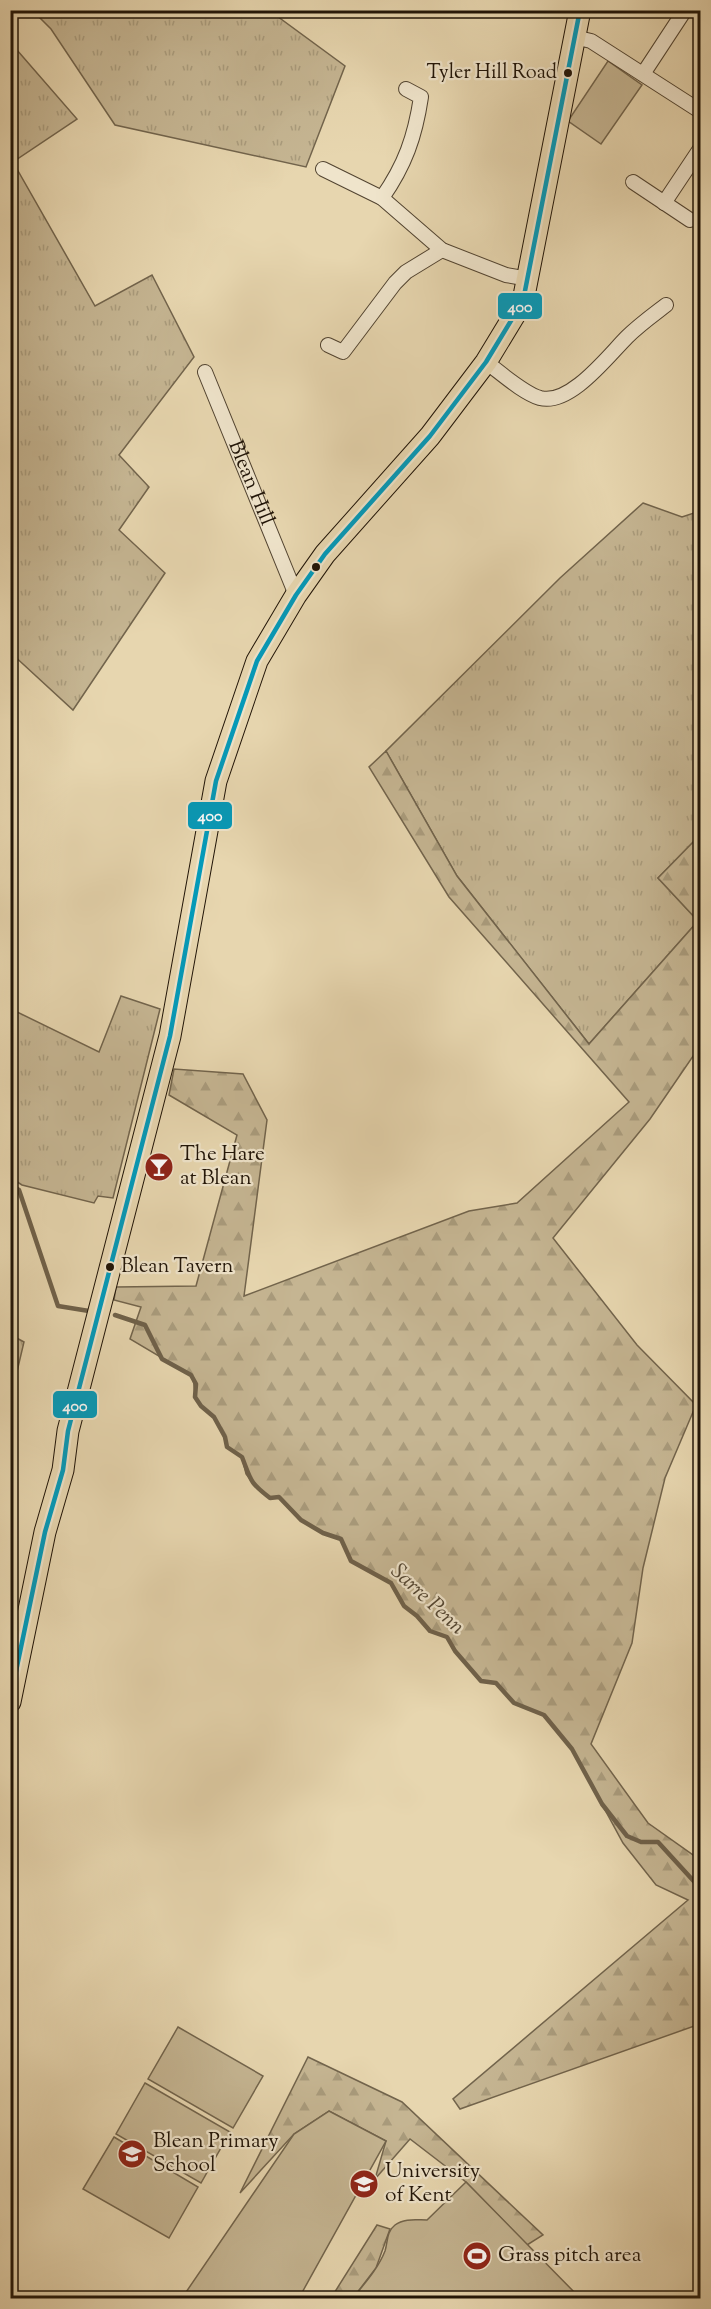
<svg xmlns="http://www.w3.org/2000/svg" width="711" height="2309" font-family="'Sorts Mill Goudy',serif">
	<style>
		.grass { fill: url(#grass-tufts); stroke: #72644c; stroke-width: 1.5 }
		.forest { fill: url(#forest-firs); stroke: #72644c; stroke-width: 1.5 }
		.park { fill: #c5b592; stroke: #72644c; stroke-width: 1.5 }
		.lines { fill: none; stroke-linecap: round; stroke-linejoin: round }
		.stream { stroke: #6f614a; stroke-width: 4.5 }
		.street-casing { stroke: #524431; stroke-width: 16 }
		.primary-casing { stroke: #201407; stroke-width: 23 }
		.street { stroke: #efe4cb; stroke-width: 14 }
		.primary { stroke: #e7d6af; stroke-width: 21 }
		.bus-1-casing { stroke: #efe4cb; stroke-width: 9 }
		.bus-1 { stroke: #039aba; stroke-width: 4.5 }
		.bus-dot { fill: #201407; stroke: #efe4cb; stroke-width: 2 }
		.labels { text-anchor: middle; dominant-baseline: central; stroke-width: 4.5; stroke-linejoin: round; paint-order: stroke }
		.bus-label { font-size: 20px; fill: #201407; stroke: #efe4cb; text-anchor: end }
		.street-label { font-size: 21px; fill: #201407; stroke: #efe4cb }
		.poi-label { font-size: 21px; fill: #201407; stroke: #efe4cb; text-anchor: start }
		.water-label { font-size: 22px; font-style: italic; fill: #544733; stroke: #efe4cb }
		.line-badge { stroke: #efe4cb; stroke-width: 2 }
		.badge-label { font-size: 16px; text-anchor: middle; font-weight: bold; fill: #fff }
	</style>
	<defs>
		<pattern id="grass-tufts" width="24" height="20" patternUnits="userSpaceOnUse" patternTransform="scale(1.5)"><rect width="24" height="20" fill="#c5b592"/><path d="M3 7l-1-3M5 7V3M7 7l1-3M15 17l-1-3M17 17v-4M19 17l1-3" fill="none" stroke="#a99b7c"/></pattern>
		<pattern id="forest-firs" width="22" height="20" patternUnits="userSpaceOnUse" patternTransform="scale(1.5)"><rect width="22" height="20" fill="#c5b592"/><path d="M5 1l3.5 6h-7zM16 11l3.5 6h-7z" fill="#a99b7c"/></pattern>
	</defs>
	<rect width="100%" height="100%" fill="#e7d6af"/>
	<filter id="stains"><feTurbulence type="fractalNoise" baseFrequency=".00333" numOctaves="4"/><feColorMatrix values="0 0 0 0 .2 0 0 0 0 .09 0 0 0 0 .02 0 0 0 .5 -.17"/></filter>
	<radialGradient id="worn" r=".72"><stop offset=".6" stop-color="#630" stop-opacity="0"/><stop offset="1" stop-color="#630" stop-opacity=".3"/></radialGradient>
	<path class="grass" d="M33,11H270L345,66L306,167L115,125L51,29Z
		M10,42L77,119L13,162L95,306L152,275L194,357L119,455L149,487L119,530L165,573L73,710L11,653Z
		M643,503L682,517L700,511V835L658,878L698,921L589,1044L457,876L386,751L560,578Z
		M121,996L160,1009L113,1198L98,1196L94,1203L22,1185L11,1178V1009L99,1052Z
		M11,1335L24,1342L11,1397Z"/>
	<path class="forest" d="M386,751L457,876L589,1044L698,921L658,878L700,835V1046L650,1119L553,1238L637,1345L696,1405L665,1478L643,1568L632,1643L591,1744L648,1823L700,1860V2024L460,2109L453,2099L688,1900L656,1885L623,1843L572,1749L544,1715L514,1703L496,1683L481,1681L455,1651L447,1637L430,1631L417,1616L404,1606L391,1583L351,1561L341,1539L323,1533L301,1520L279,1497L270,1498L256,1487L246,1474L242,1457L227,1447C224,1436 220,1424 213,1416C207,1410 200,1406 196,1398C193,1390 196,1384 191,1375L130,1339L141,1307L114,1300L116,1287L196,1286L237,1135L169,1095L174,1069L243,1074L267,1120L244,1296L469,1211L517,1203L629,1102L449,897L369,767Z
		M308,2057L402,2102L543,2235L527,2245L466,2182L410,2139L375,2179L386,2141L329,2111L294,2134L240,2193Z
		M377,2225L390,2229L376,2268L353,2298H331Z"/>
	<path class="park" d="M608,61L642,85L601,144L568,121Z
		M178,2027L263,2076L233,2128L148,2079Z
		M145,2083L230,2132L201,2183L116,2134Z
		M329,2111L386,2141L299,2298H182L294,2134Z
		M114,2137L198,2187L169,2238L83,2189Z
		M466,2182L580,2298H353C364,2284 378,2269 385,2251C388,2242 386,2232 395,2225C404,2218 416,2220 427,2220Z"/>
	<g class="lines">
		<path class="stream" d="M10,1185L19,1190L58,1306L89,1311
			M115,1315L145,1325L162,1359L191,1375L196,1384L195,1397L201,1406L214,1417L225,1437L227,1447L242,1457C251,1480 249,1482 270,1498L279,1497L301,1520L323,1533L341,1539L351,1561L391,1583L404,1606L417,1616L430,1631L447,1637L455,1651L481,1681L496,1683L514,1703L544,1715L572,1749L602,1804L627,1836L641,1842H658L700,1888"/>
		<g class="street-casing">
			<g id="street">
				<path d="M574,37L591,41L700,111"/>
				<path d="M643,74L685,10"/>
				<path d="M323,169L382,198L442,250L506,275L529,279"/>
				<path d="M633,182L690,220"/>
				<path d="M382,198C405,165 415,137 421,97L406,89"/>
				<path d="M664,203L700,149"/>
				<path d="M328,345L343,352L395,283L406,272L442,250"/>
				<path d="M486,362C501,373 523,393 540,398C570,406 608,356 627,337C639,325 653,315 666,305"/>
				<path id="s1" d="M205,372L296,595"/>
			</g>
		</g>
		<g class="primary-casing">
			<path id="primary" d="M10,1702L45,1532L63,1470L68,1431L170,1036L216,781L257,661L296,595L325,554L430,436L486,362L523,301L580,10"/>
		</g>
		<use href="#street" class="street"/>
		<use href="#primary" class="primary"/>
		<g class="bus-1-casing">
			<path id="bus-1" d="M10,1700L45,1532L63,1470L68,1431L170,1036L216,781L257,661L296,595L325,554L430,436L486,362L523,301L580,10"/>
		</g>
		<use href="#bus-1" class="bus-1"/>
	</g>
	<defs>
		<g id="bar-disc" transform="scale(1.5)"><circle r="9.5" fill="#8f2418" stroke="#efe4cb"/><path d="M-6-5H6L.8 .8V4.5H3.5V6h-7V4.5H-.8V.8Z" fill="#fff"/></g>
		<g id="school-disc" transform="scale(1.5)"><circle r="9.5" fill="#8f2418" stroke="#efe4cb"/><path d="M0-5L7-2L0 1L-7-2ZM-4 1L0 2.5L4 1V4Q0 6-4 4Z" fill="#fff"/></g>
		<g id="university-disc" transform="scale(1.5)"><circle r="9.5" fill="#8f2418" stroke="#efe4cb"/><path d="M0-5L7-2L0 1L-7-2ZM-4 1L0 2.5L4 1V4Q0 6-4 4Z" fill="#fff"/></g>
		<g id="stadium-disc" transform="scale(1.5)"><circle r="9.5" fill="#8f2418" stroke="#efe4cb"/><path d="M0-5a6.5 5 0 1 0 0 10a6.5 5 0 1 0 0-10ZM-3.5-1.8h7v3.6h-7Z" fill="#fff"/></g>
	</defs>
	<g fill-rule="evenodd">
		<use href="#bar-disc" x="159" y="1167"/>
		<use href="#school-disc" x="132" y="2154"/>
		<use href="#university-disc" x="364" y="2184"/>
		<use href="#stadium-disc" x="477" y="2256"/>
	</g>
	<g class="bus-dot">
		<circle cx="568" cy="73" r="5"/>
		<circle cx="316" cy="567" r="5"/>
		<circle cx="110" cy="1267" r="5"/>
	</g>
	<g class="labels">
		<g class="bus-label">
			<text x="557" y="73">Tyler Hill Road</text>
			<text x="121" y="1267" text-anchor="start">Blean Tavern</text>
		</g>
		<g class="street-label">
			<text stroke="none"><textPath href="#s1" startOffset="120">Blean Hill</textPath></text>
		</g>
		<g class="poi-label">
			<text x="180" y="1155">The Hare<tspan x="180" dy="24">at Blean</tspan></text>
			<text x="153" y="2142">Blean Primary<tspan x="153" dy="24">School</tspan></text>
			<text x="385" y="2172">University<tspan x="385" dy="24">of Kent</tspan></text>
			<text x="498" y="2256">Grass pitch area</text>
		</g>
		<g class="water-label">
			<text transform="translate(427 1600) rotate(43)">Sarre Penn</text>
		</g>
	</g>
	<g class="line-badge">
		<rect x="497" y="292" width="46" height="28" rx="6" fill="#039aba"/>
		<rect x="187" y="801" width="46" height="29" rx="6" fill="#039aba"/>
		<rect x="52" y="1390" width="46" height="29" rx="6" fill="#039aba"/>
	</g>
	<g class="badge-label">
		<text x="520" y="312">400</text>
		<text x="210" y="821">400</text>
		<text x="75" y="1411">400</text>
	</g>
	<rect width="711" height="2309" fill="none" stroke="#e7d6af" stroke-width="36"/>
	<rect x="12" y="12" width="687" height="2285" fill="none" stroke="#201407" stroke-width="3"/>
	<rect x="18" y="18" width="675" height="2273" fill="none" stroke="#201407" stroke-width="1.5"/>
	<rect width="100%" height="100%" filter="url(#stains)"/>
	<rect width="100%" height="100%" fill="url(#worn)"/>
</svg>
